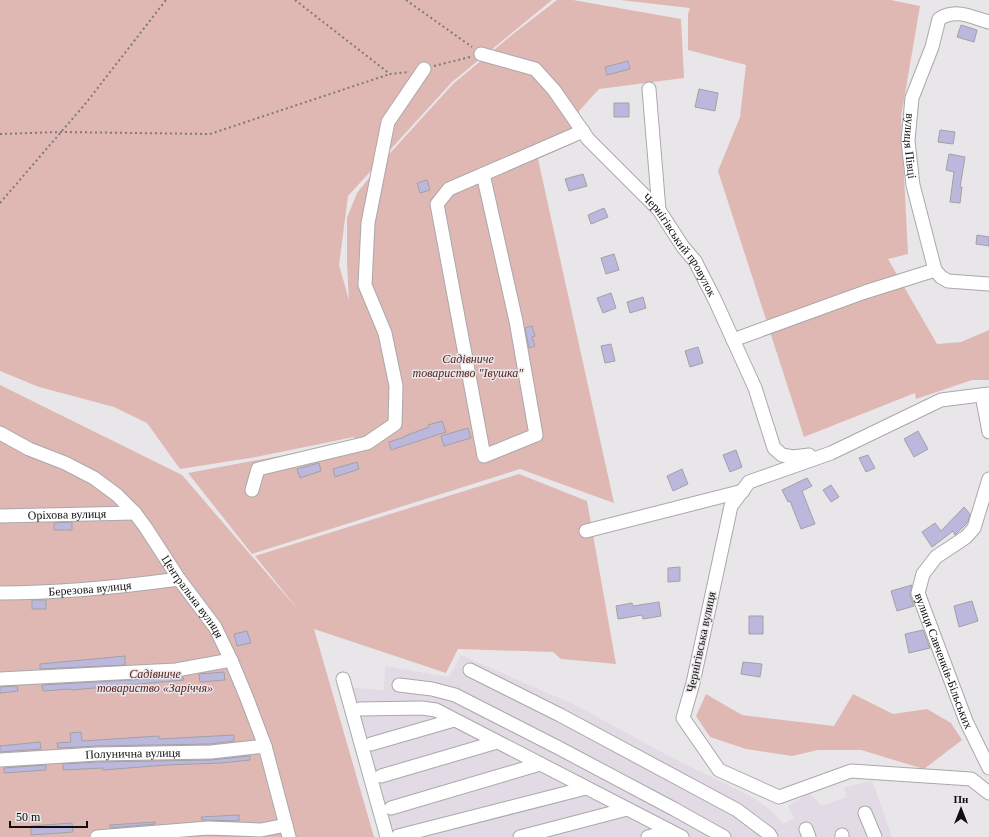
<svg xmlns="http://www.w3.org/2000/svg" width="989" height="837" font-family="Georgia,serif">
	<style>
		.built { fill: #e2dae4 }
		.green { fill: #dfb8b4 }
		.building { fill: #bcb8dd; stroke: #a1a1a5 }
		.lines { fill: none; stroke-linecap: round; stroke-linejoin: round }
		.minor-casing { stroke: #aaa8ab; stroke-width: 15 }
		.path { stroke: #7c7a7c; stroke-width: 2; stroke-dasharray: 2 3; stroke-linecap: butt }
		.minor { stroke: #fff; stroke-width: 13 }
		.labels { text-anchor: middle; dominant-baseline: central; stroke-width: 3; stroke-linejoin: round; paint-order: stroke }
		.street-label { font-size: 12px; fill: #100f10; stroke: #e9e6e9 }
		.park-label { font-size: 12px; font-style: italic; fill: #59221e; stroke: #e9e6e9 }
	</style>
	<rect width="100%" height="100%" fill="#e9e6e9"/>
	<path class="built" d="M461,655L577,706L667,755L754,798L772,811L783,824L794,818L788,806L809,793L822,806L847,797L844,788L872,780L892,837H380L349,722L343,687L384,690L385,666L449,677Z"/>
	<path class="green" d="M0,0H552L452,82L348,196L339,265L349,300L347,264V218L357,193L381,163L453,84L513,34L557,0H573L681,19L684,78L599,89L579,111L583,138L572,144L538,159L614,503L520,469L252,554L188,473L354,442V437L256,457L180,469L147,423L114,407L39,387L0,371Z
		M620,0H891L920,6L901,117L908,254L888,259L937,344L961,342L989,330V380H972L916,399L915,393L804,437L718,171L740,117L746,65L688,50V14L690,8Z
		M0,385L182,475L300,612L255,556L519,474L587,501L616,664L561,659L553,652L458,649L446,673L314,629L374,837H0Z
		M706,694L742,715L834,726L853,694L893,714L927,709L951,723L962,740L924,769L861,750H818L792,756L746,749L710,737L696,716Z"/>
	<path class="building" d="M961,25L977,30L974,42L957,37Z
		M628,61L630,69L607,75L605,67Z
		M699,89L718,93L715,111L695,107Z
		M614,103H629V117H614Z
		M940,130L955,132L953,144L938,142Z
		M949,154L965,157L960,187H962L960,203L950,202L954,172L946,170Z
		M583,174L587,186L569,191L565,179Z
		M427,180L430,190L420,193L417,183Z
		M604,208L608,217L591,224L588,215Z
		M977,235L989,237V246L976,244Z
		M614,254L619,270L606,274L601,258Z
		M611,293L616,308L603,313L597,298Z
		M643,297L646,308L630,313L627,302Z
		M532,326L535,336L532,337L535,346L529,348L525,328Z
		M611,344L615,361L605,363L601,346Z
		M698,347L703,363L690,367L685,351Z
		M442,421L446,432L391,450L389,442L405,437V436L429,427L428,425Z
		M468,428L471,438L444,446L441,436Z
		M918,431L928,449L914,457L904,439Z
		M736,450L742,467L730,472L723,455Z
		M868,455L875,468L866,472L859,458Z
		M357,462L359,469L335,477L333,469Z
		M319,463L321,471L300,478L297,469Z
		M682,469L688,484L673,491L667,476Z
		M807,478L812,486L802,491L815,524L801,529L790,501L788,502L782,490Z
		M831,485L839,497L831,502L823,490Z
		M964,507L970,514L968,522L955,535L953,531L932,547L922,532L935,523L941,531Z
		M72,522V530H54V523Z
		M680,567V581L668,582V568Z
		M912,585L910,595L914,606L897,611L891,591Z
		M32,600H46V609H32Z
		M972,601L978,621L959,627L954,606Z
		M659,602L661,616L643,619L642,615L618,619L616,606L632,603L633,606Z
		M749,616H763V634H749Z
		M923,630L930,648L909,653L905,634Z
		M247,631L251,643L237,646L234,634Z
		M125,656V665L40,669V664Z
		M743,662L762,664L760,677L741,674Z
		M224,672L225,680L200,682L199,674Z
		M183,677L184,680L72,690L71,689L43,691L42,685Z
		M17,686L18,691L0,693V687Z
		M81,732L82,741L159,736V739L234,735V741L210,744L97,746L58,748L57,743L71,742L70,733Z
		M40,742L41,749L0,752V746Z
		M250,756V760L221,763L166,765L103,770V768L63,770V764L97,762L211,760Z
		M46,765V770L4,773V768Z
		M239,815V821L202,820L201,817Z
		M155,822V824L110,828V825Z
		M72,823L73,832L31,835V826Z"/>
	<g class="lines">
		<g class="minor-casing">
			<g id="minor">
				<path id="s1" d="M989,22C971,17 956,8 939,19L932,47L912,98L908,141L913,185L935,270L941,277L948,281L989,284"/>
				<path id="s2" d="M481,54L535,69L554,90L588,139L659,210L683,247L695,261L715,300L755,388L774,448L782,455L793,457L809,455"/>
				<path d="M649,89L659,210"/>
				<path d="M483,174L516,321L536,435L484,456L437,204L449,189L583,131"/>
				<path d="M733,340L865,292L935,270"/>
				<path d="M989,394L941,400L831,453L749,482L731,506L693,683L683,718L719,770L779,797L851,771L971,779L989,793"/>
				<path d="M982,395L989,432"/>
				<path id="s3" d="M0,433L29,449L65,463L94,478L117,495L135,513L146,528L179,579L215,627L231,660L246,696L265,746L289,837"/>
				<path id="s4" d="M989,479L974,528L966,537L936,557L923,574L918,593L966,721L989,768"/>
				<path d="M252,490L258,469L367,443L395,424L396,386L385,333L365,285L368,223L388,122L424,69"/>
				<path id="s5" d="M0,516L135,513"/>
				<path d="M586,531L743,491"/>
				<path id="s6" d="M0,593C60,593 120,587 179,579"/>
				<path d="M470,670L560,715L737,810L769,834L771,837"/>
				<path d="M0,679L176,670L231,660"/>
				<path d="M343,679L387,837"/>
				<path d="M399,685L432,689L455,695L559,748L674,809L724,837"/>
				<path d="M360,709L422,708L436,710L682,837"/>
				<path d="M371,744L454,720"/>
				<path id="s7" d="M0,760L97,754L211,752L265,746"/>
				<path d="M381,776L497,742"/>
				<path d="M391,808L540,764"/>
				<path d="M865,813L875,837"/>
				<path d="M806,829L809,837"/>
				<path d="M842,835V837"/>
				<path d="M398,836L586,788"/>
				<path d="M97,837L208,828L261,830L286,825"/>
				<path d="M520,837L627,809"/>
				<path d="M648,837L670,831"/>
			</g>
		</g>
		<path class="path" d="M295,0L390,74L408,72
			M406,0L472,47
			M434,66L470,57
			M0,134L61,132L210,134L390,74
			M0,203L86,103L166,0"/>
		<use href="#minor" class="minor"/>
	</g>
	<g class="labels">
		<g class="street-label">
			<text stroke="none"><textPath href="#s1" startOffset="184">вулиця Півці</textPath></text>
			<text stroke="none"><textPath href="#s2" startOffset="285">Чернігівський провулок</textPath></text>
			<text stroke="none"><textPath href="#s5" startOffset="67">Оріхова вулиця</textPath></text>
			<text stroke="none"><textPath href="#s6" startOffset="90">Березова вулиця</textPath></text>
			<text stroke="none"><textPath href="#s3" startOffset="260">Центральна вулиця</textPath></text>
			<text transform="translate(701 642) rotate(-78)">Чернігівська вулиця</text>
			<text stroke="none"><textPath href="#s4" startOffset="213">вулиця Савченків-Більських</textPath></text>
			<text stroke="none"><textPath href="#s7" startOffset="133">Полунична вулиця</textPath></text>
		</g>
		<g class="park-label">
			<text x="468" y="359">Садівниче<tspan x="468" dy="14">товариство "Івушка"</tspan></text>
			<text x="155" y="674">Садівниче<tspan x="155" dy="14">товариство «Заріччя»</tspan></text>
		</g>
	</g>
	<g transform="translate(961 809)" stroke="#e9e6e9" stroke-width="3" paint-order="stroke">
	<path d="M0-3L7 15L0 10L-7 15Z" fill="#100f10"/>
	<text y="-6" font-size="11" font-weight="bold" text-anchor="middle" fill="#100f10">Пн</text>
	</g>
	<path d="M10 821v6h77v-6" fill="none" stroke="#100f10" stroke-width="2"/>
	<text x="16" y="821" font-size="12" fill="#100f10" stroke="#e9e6e9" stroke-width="3" paint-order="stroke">50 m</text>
</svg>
